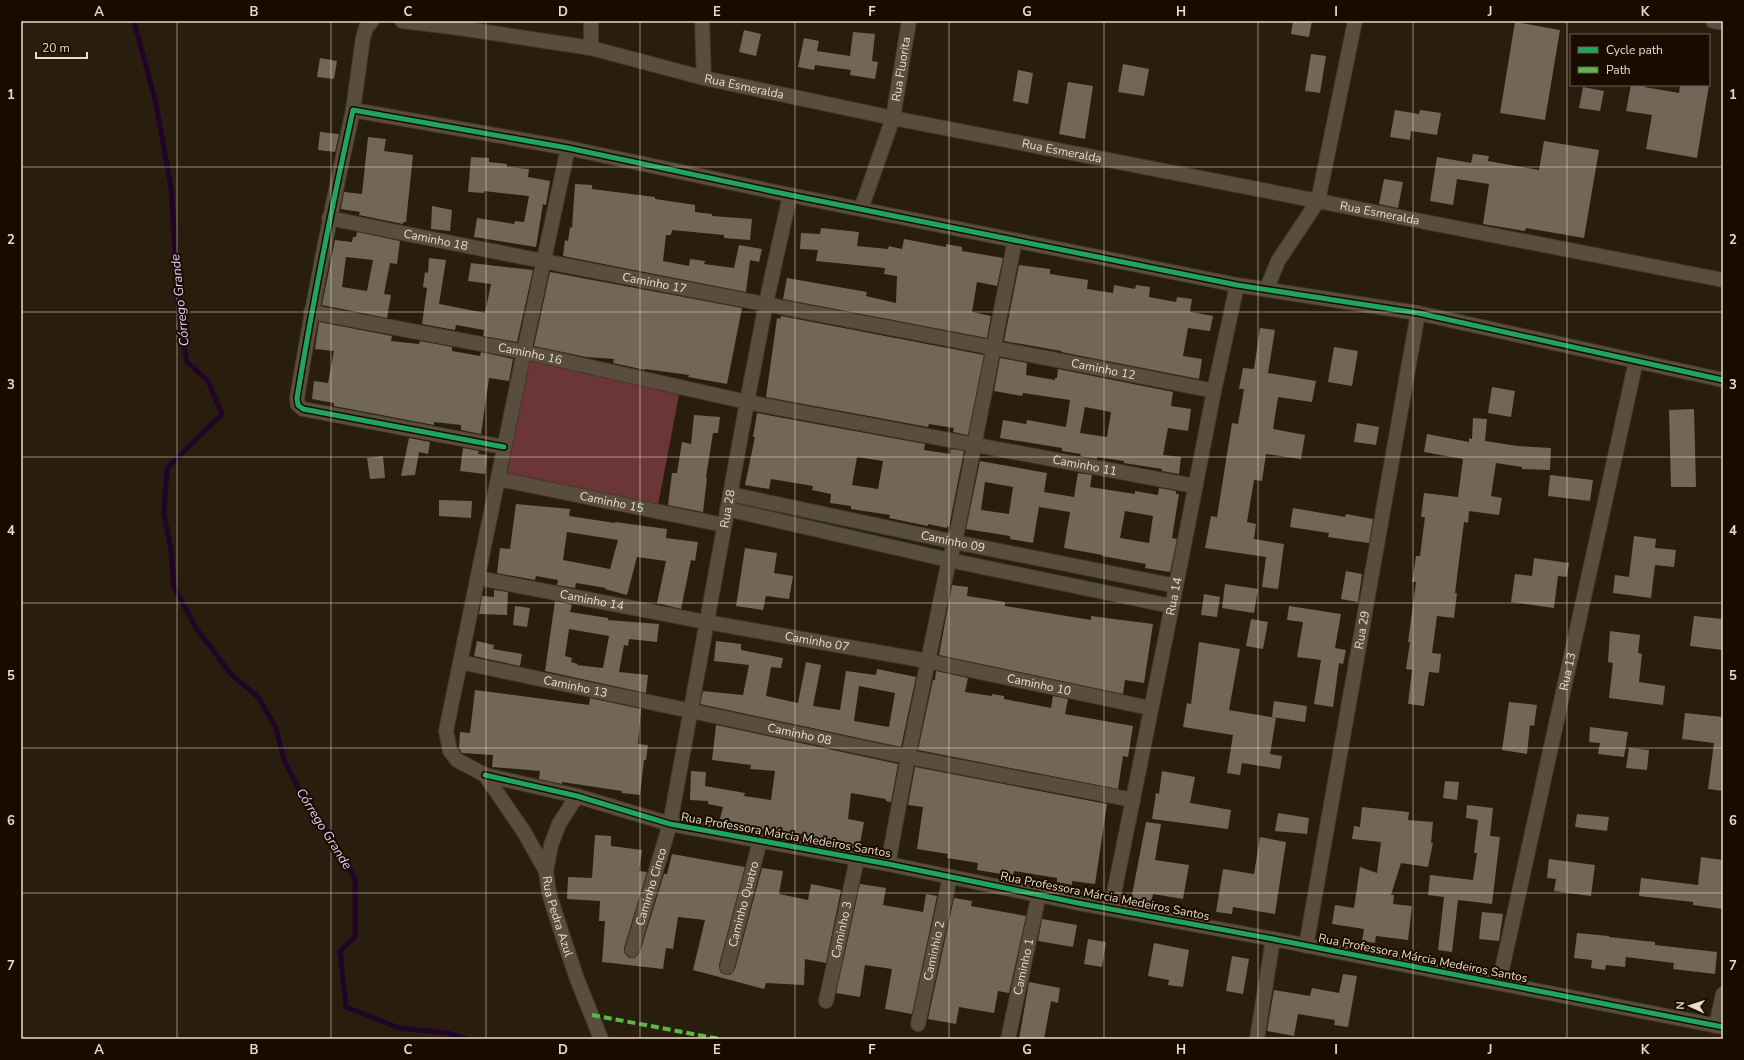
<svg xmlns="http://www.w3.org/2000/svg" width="1744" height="1060" font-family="'Nunito Sans',sans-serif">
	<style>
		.green { fill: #6c3638 }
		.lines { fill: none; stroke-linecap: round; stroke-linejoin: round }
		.stream { stroke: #220429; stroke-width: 5 }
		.building { fill: #726756; fill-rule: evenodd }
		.minor-casing { stroke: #41392b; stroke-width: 16 }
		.minor { stroke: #594e3e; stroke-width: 14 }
		.quiet { stroke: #58b947; stroke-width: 4; stroke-dasharray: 8 4; stroke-linecap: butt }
		.cycleway-casing { stroke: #180c00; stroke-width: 8 }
		.cycleway { stroke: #20a55d; stroke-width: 5 }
		.grid { fill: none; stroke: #ecdbc4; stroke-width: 1; stroke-opacity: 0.55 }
		.labels { text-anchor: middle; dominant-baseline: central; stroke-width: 4; stroke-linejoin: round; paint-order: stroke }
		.street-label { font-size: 12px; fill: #ecdbc4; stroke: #180c00 }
		.water-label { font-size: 13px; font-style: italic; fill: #eacaf8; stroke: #180c00 }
		.neatline { fill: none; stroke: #ecdbc4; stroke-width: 1.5 }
		.grid-label { font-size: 13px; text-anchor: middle; font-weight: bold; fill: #ecdbc4 }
	</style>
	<rect width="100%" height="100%" fill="#291e0d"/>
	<path class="green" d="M529,356L681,384L658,505L507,476Z"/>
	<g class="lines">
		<path class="stream" d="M134,21L156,104L171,187L179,315L187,362L208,381L222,414L167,468L164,515L171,550L174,587L196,628L231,674L258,697L276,728L284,760L308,807L334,841L355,879V937L340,951L346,1007L399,1028L447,1033L467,1039"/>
	</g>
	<path class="building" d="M1293,21H1312L1309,37L1291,34Z
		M1515,22L1560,30L1545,120L1500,113Z
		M744,30L761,34L756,56L739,52Z
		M853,32L875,34L872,61L878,62L875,79L850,75L851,70L815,65L814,70L798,67L804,38L819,41L817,51L850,56Z
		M1311,54L1326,56L1320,93L1305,91Z
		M320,58L337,61L334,79L317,77Z
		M1123,64L1149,69L1144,96L1118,92Z
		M1018,70L1033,73L1028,104L1013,101Z
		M1068,82L1093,86L1085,139L1059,134Z
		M1631,85H1644V87L1679,93L1680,85H1709L1697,158L1646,149L1652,115L1626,111Z
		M1583,87L1604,91L1600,111L1579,108Z
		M1395,110L1419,114L1420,110L1441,113L1437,135L1411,131L1410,140L1390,137Z
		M320,132L339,134L335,152L318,150Z
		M368,137L386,139L384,151L413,155L406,222H403V224L359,215L360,212L341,209L344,192L362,194Z
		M1544,141L1599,150L1584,238L1526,228L1525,231L1483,224L1489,184L1457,179L1453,205L1430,201L1437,157L1471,163L1473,154L1489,156L1488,161L1539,170Z
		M471,157L489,158V162L507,164V167L529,169L528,177L550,181L546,205L543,204L536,247L474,237L477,218L514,224L515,221L524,222L529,196L484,191V193L468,192Z
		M1384,179L1403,182L1398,208L1379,204Z
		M575,184L592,185V189L655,197V199L695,205V212L712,214V216L752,219L750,240L724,238V235L672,230L671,235H666L663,261L689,266L690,259L705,261L704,264L734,268L739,245L762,249L759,262L750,260L746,292L563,256L565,240L568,241L570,227L572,228Z
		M432,206L452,210L450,231L431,229Z
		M821,228L859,232L857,246L888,249L889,246L902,249L904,239L946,247V244L962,247V251L1003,258L997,286L977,282L972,312L991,316L987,338L783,299L787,278L867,292L866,296L896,303L897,276L884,274L885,268L816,261L818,250L800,249L801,233L820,234Z
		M357,232L400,241L397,264L390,263L384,294L391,295L387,318L322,305L335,240L352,242L353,237H356ZM346,257L373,260L367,291L342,287Z
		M429,258L446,260L439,304L485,313L491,284L468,281L471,263L533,270L517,342L483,336L484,330L456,325L455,330L422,324L427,288L423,287L425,272L428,273Z
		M1019,265L1050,269V274L1088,280L1087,289L1113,293L1114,285L1135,289L1136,285L1150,287L1149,297L1176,302L1177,297L1192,299L1190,312L1213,316L1210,331L1188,328L1183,356L1202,359L1199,379L1061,352V351L1004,341Z
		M550,272L742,308L727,384L688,377L689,375L645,369V370L613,363L614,359L586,357L534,346Z
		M781,316L984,355L968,435L953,432L954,428L929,424L928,427L766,397L777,318L780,319Z
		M319,322L392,336L391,341L419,344L420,341L452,347V351L480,356L481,352L513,359L509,381L489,378L481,434L461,430V425L434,422V425L334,406V403L312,399L314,381L328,383L334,351L315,349Z
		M1260,328L1275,330L1268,373L1316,381L1312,402L1278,397L1273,429L1305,435L1301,459L1266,454L1262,481L1254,480L1247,522L1256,524L1254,539L1284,544L1278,589L1262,587L1266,557L1205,548L1211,516L1217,517L1232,423L1238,424L1244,389H1239L1243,368L1254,369Z
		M1334,347L1358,351L1352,386L1328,382Z
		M1000,358L1027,363L1026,375L1055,380V378H1057L1058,369L1173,392L1171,406L1191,409L1188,431L1168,428L1163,455L1181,457L1179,474L1162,471V469L1124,463V461L1097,457V459L1080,456L1081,454L1062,451V448L1000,438L1003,420L1026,424L1027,420L1066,427L1070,400L1023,393L1022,396L994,391ZM1085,407L1111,412L1107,437L1080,433Z
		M1492,387L1515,391L1511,417L1488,413Z
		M1694,409L1696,487H1671L1669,410Z
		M757,413L925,444L924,450L950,454L951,449L964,451L949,527L947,526V528L928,524V526L889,518L890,515L851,509V506L830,503L831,494L812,490L813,486L771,479L769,489L745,485L755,437H753ZM857,457L883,461L878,489L852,485Z
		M694,415L720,417L718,433H713L706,477L707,478L703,512L668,505L672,473H677L682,442L691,444Z
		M1473,418L1487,419L1485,441L1517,446L1551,448L1550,470L1522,469V467L1496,463L1491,496L1502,498L1499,515L1469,511L1468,523L1464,522L1455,593H1457L1454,618L1437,616L1432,653L1441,654L1439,673L1429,672L1424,706L1408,704L1412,670L1406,669L1410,642H1408L1416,582H1412L1416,556H1420L1425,517H1421L1424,493L1458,497L1463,459L1424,452L1427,434L1469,442V438L1472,439Z
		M1357,423L1379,427L1376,445L1354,442Z
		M409,438L430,442L428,454L419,452L415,475L401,476Z
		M463,448L479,451L478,454L487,455L485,474L460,471Z
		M383,456L385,478L370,479L367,458Z
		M980,461L1047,473L1044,492L1074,497L1078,473L1092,475L1090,487L1135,494V491L1158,495L1159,488L1176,491V494H1179L1172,538L1177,539L1170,572L1145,568L1146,564L1102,556V555L1064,548L1070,512L1039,507L1033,543L1010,539V536L966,529ZM985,482L1013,487L1009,514L981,510ZM1125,511L1153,516L1149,543L1120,538Z
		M1550,475L1593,480L1590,501L1548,496Z
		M439,500L472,501L471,518L439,516Z
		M516,504L570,509L569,516L615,523V522L667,529L666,538L698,542L695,561L691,560L681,609L657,603L666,561L637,557L627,595L605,589L606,588L576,583L575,588L557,585L558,580L536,576L535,580L497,573L500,548L510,549ZM567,532L618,540L610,569L563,560Z
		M1293,508L1345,517L1346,514L1373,519L1369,543L1328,537L1329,533L1290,527Z
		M1634,536L1656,539L1655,548L1676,550L1674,567L1655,565L1651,598L1613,593L1615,575L1629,577Z
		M745,548L777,553L774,573L793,576L789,599L766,596L763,610L736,606Z
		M1534,558L1569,563L1567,577L1558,576L1554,608L1511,602L1515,574L1532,576Z
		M1346,571L1362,574L1358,602L1341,599Z
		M1225,584L1258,589L1254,613L1222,608Z
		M952,585L968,587L967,596L1005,602V606L1091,620V616L1153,624L1144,683L1125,680L1123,694L939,655Z
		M494,590L508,592L507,615L479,614L482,596L494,597Z
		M1204,594L1220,597L1217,617L1201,615Z
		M555,601L572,605L570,612L608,618V620L659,624L657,642L629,639L628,646L624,645L619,672L648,675L646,693L545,671ZM569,629L609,636L603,668L577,665L578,664L571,662L572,658L565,656Z
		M515,606L530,608L527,627L513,625Z
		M1289,606L1341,614L1335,648L1346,650L1343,664L1339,663L1333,707L1314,704L1321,660L1297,657L1303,622L1287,620Z
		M1694,616L1723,619V650L1690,646Z
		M1251,619L1268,622L1263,649L1246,646Z
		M1610,631L1640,635L1638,653L1642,654L1639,682L1665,686L1663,705L1609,698L1613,663L1608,662Z
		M477,641L494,645L493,649L522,654L520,666L474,656Z
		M716,641L741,644V650L783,658L781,668L771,667L766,696L798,703L806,662L821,665L813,706L840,710L846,671L876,675L877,669L916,677L901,747L700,704L703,691L743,695L749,665L714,661ZM859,686L895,693L889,727L854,721Z
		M1199,642L1240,649L1229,710L1276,718L1270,754L1282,756L1280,769L1242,763L1240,775L1227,773L1233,735L1183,727L1187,703L1191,704Z
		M936,671L968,678L965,692L992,696V694L1004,696V699L1051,708L1053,696L1068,699L1065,714L1133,726L1128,757L1123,756L1118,789L918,750L933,680H935Z
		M475,690L589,705L590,698L641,709L638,744L648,745L646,760H644L640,795L622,793V791L562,782V784L539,779L540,771L492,767L493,755L462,753L459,748L460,732L470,733Z
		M1274,701L1307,706L1305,722L1272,717Z
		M1509,702L1537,705L1534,726L1530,725L1527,754L1502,750Z
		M1685,713L1723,717V791L1708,789L1714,743L1682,739Z
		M716,725L898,764L891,802L886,801V799L851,793L848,819L864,822L859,849L801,838L802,834L759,829L741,825V823L720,819L723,807L708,804V801L690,800L691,771L706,772L705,786L745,793L744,796L771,800L775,771L750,769L751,765L712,760Z
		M1590,727L1628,732L1624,757L1598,754L1600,743L1589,742Z
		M1629,748L1649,750L1647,770L1626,768Z
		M915,767L1107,804L1095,884L1072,881V885L1057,882V878L1014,871L1013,876L977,870L978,863L947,858L948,854L917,849L923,807L908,805Z
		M1162,771L1195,777L1190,803L1231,810L1228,829L1152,819L1156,793L1159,794Z
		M1445,781L1459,782L1457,800L1443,798Z
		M1467,805L1493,808L1490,836L1500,837L1492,904L1458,900L1452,952L1438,950L1444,897L1428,895L1430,875L1473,880L1477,853H1474L1478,820L1466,818Z
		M1362,807L1409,812L1408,820L1433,822L1431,843H1433L1428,867L1401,863L1391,895H1394L1393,904L1412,906L1408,940L1376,936L1375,943L1362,941L1364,929L1332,924L1335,905L1354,908L1360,867L1377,873L1381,842L1352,839L1354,826L1360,827Z
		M1278,813L1309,818L1307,834L1275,831Z
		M1577,814L1609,817L1607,831L1575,827Z
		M1146,822L1161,824L1155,860L1189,865L1183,899L1153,894L1151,903L1131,900Z
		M595,835L611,836V846L642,850L639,871L647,872L624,948V952L629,958H634L640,952L664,874H667L672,854L745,867L719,965L721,973L730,975L735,969L762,868L783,871L779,894L808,900L811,884L841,890L826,963L805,959L804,985L766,983L764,989L693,970L705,920L678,917L673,949L666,948L663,969L602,962L605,921H599L600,901L567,899L568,877L592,878Z
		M1260,837L1286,842L1275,914L1233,907L1232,914L1216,912L1223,869L1254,874Z
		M1701,857L1723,860V909L1693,905V902L1639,896L1641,878L1698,885Z
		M1549,859L1595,865L1591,896L1554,891L1556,879L1547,878Z
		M860,884L886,888L883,905L923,912L926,894L937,896L912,1014L885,1009L892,969L865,965L860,997L836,993Z
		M954,898L972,901L971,906L1026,916L1009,993L998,991L994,1013L959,1007L956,1024L928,1019Z
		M1482,912L1503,914L1499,941L1479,939Z
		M1042,919L1077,925L1073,947L1038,941Z
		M1577,933L1609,936V937L1655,942V945L1717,952L1715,974L1673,969L1674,963L1626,957L1625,967L1606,965L1605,970L1591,968L1592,960L1574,958Z
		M1088,939L1106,942L1102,967L1084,964Z
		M1154,943L1189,950L1183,987L1168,985L1169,980L1148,976Z
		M1232,956L1249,959L1243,994L1226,991Z
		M1343,974L1357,976L1348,1027L1334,1025L1335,1020L1298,1014L1294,1036L1267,1031L1274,990L1310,996L1312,988L1339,993Z
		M1029,982L1060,988L1058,1003L1051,1001L1044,1039H1019Z"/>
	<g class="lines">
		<g class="minor-casing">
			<g id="minor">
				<path id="s1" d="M402,21L460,28L591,48L704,78L893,118L1723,280"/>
				<path d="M591,21V48"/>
				<path d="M702,21L704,78"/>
				<path d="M1713,21L1723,23"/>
				<path d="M353,110L363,38L366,28L372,21"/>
				<path id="s2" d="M861,209L893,118L909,21"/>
				<path id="s3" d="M329,218C623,279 919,332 1214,391"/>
				<path d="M1267,288L1278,261L1318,201L1355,21"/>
				<path id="s4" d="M311,312L524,352L747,402L1195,486"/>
				<path d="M504,447L303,409L298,405L297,398C313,301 332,206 353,110L568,148L790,195L1237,285L1418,313L1723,380"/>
				<path id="s5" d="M499,479L724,525"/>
				<path id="s6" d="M730,494L955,542L1176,586"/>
				<path d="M727,509L949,560L1171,606"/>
				<path id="s7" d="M478,578L706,622L928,661L1150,708"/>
				<path id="s8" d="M460,662L908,757L1133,800"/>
				<path d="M485,775L577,796L670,824L888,864L1083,904L1273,939L1723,1027"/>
				<path id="s9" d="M577,796L559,824L551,845L546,871L549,893L561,931L577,979L601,1039"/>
				<path d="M888,864L908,757L949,560L955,542L1015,240"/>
				<path d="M546,871L524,832L485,775L457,760L450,751L446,731L524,352L568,148"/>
				<path id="s10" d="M1111,908L1176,586L1214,391L1237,285"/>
				<path id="s11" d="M1306,946L1418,313"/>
				<path id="s12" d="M632,950L670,824L747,402L766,303L790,195"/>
				<path id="s13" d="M727,967L760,841"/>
				<path id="s14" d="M1499,983L1636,361"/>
				<path id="s15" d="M826,1001L857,859"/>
				<path id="s16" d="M918,1024L950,877"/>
				<path d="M1716,1026L1723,994"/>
				<path id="s17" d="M1008,1039L1039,894"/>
				<path d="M1257,1039L1273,939"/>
			</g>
		</g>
		<use href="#minor" class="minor"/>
		<path class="quiet" d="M592,1015L720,1039"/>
		<g class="cycleway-casing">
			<path id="cycleway" d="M504,447L303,409L298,405L297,398C313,301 332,206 353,110L568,148L790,195L1237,285L1418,313L1723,380
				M485,775L577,796L670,824L888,864L1083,904L1273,939L1723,1027"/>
		</g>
		<use href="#cycleway" class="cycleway"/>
	</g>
	<path class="grid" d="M177,21V1039M331,21V1039M486,21V1039M640,21V1039M795,21V1039M949,21V1039M1104,21V1039M1258,21V1039M1413,21V1039M1567,21V1039M21,167H1723M21,312H1723M21,457H1723M21,603H1723M21,748H1723M21,893H1723"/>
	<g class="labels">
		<g class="street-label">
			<text stroke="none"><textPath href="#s2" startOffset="146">Rua Fluorita</textPath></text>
			<text stroke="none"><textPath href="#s1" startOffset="349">Rua Esmeralda</textPath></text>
			<text stroke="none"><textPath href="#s1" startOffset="673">Rua Esmeralda</textPath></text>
			<text stroke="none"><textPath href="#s1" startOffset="997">Rua Esmeralda</textPath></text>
			<text stroke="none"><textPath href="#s3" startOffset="109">Caminho 18</textPath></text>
			<text stroke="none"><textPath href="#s3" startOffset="332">Caminho 17</textPath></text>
			<text stroke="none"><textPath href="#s4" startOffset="223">Caminho 16</textPath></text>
			<text stroke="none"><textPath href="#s3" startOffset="789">Caminho 12</textPath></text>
			<text stroke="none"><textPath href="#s4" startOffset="789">Caminho 11</textPath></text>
			<text stroke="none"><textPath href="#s5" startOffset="115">Caminho 15</textPath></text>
			<text stroke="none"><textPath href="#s12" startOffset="452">Rua 28</textPath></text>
			<text stroke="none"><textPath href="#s6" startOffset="228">Caminho 09</textPath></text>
			<text stroke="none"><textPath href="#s10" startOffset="318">Rua 14</textPath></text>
			<text stroke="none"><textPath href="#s7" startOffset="116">Caminho 14</textPath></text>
			<text stroke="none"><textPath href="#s11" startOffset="321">Rua 29</textPath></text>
			<text stroke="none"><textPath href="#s7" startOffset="345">Caminho 07</textPath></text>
			<text stroke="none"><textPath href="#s14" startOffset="319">Rua 13</textPath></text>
			<text stroke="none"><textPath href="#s7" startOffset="571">Caminho 10</textPath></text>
			<text stroke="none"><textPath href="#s8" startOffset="118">Caminho 13</textPath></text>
			<text stroke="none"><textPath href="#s8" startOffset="347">Caminho 08</textPath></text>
			<text transform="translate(786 835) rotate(10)">Rua Professora Márcia Medeiros Santos</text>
			<text stroke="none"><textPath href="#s12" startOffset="66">Caminho Cinco</textPath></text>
			<text transform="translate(1105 896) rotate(11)">Rua Professora Márcia Medeiros Santos</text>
			<text stroke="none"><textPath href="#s13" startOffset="65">Caminho Quatro</textPath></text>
			<text stroke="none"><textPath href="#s9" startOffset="129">Rua Pedra Azul</textPath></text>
			<text stroke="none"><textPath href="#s15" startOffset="73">Caminho 3</textPath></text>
			<text stroke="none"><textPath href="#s16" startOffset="75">Caminhio 2</textPath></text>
			<text transform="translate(1423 958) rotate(11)">Rua Professora Márcia Medeiros Santos</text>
			<text stroke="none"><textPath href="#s17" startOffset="74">Caminho 1</textPath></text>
		</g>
		<g class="water-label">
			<text transform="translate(180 300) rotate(-96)">Córrego Grande</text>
			<text transform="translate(324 829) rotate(58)">Córrego Grande</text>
		</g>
	</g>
	<rect width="1744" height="1060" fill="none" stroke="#180c00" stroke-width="44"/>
	<rect x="1570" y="34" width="140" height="52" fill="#180c00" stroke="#6d5f4e"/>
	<rect x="1578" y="47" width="20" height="6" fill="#20a55d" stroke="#6d5f4e"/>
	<text x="1606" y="54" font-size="12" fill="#ecdbc4">Cycle path</text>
	<rect x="1578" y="67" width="20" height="6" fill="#58b947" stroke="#6d5f4e"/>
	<text x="1606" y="74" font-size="12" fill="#ecdbc4">Path</text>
	<g transform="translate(1690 1006) rotate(273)" stroke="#180c00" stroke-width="3" paint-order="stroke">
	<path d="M0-3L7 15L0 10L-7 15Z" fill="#ecdbc4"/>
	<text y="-6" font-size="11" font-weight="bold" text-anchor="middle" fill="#ecdbc4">N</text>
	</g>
	<path d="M36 52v6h51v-6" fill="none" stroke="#ecdbc4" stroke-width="2"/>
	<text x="42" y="52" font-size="12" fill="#ecdbc4" stroke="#180c00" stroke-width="3" paint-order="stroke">20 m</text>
	<rect x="22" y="22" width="1700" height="1016" class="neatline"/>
	<g class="grid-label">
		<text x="99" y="16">A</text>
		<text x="254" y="16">B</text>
		<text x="408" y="16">C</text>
		<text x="563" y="16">D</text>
		<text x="717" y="16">E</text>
		<text x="872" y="16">F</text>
		<text x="1027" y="16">G</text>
		<text x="1181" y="16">H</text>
		<text x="1336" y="16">I</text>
		<text x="1490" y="16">J</text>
		<text x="1645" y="16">K</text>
		<text x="11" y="99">1</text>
		<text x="1733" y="99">1</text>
		<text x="11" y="244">2</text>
		<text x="1733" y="244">2</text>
		<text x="11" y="389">3</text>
		<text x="1733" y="389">3</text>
		<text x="11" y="535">4</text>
		<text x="1733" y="535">4</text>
		<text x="11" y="680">5</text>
		<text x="1733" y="680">5</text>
		<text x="11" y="825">6</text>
		<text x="1733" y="825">6</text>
		<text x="11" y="970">7</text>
		<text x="1733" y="970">7</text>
		<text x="99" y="1054">A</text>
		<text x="254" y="1054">B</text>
		<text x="408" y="1054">C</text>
		<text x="563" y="1054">D</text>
		<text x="717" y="1054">E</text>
		<text x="872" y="1054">F</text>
		<text x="1027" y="1054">G</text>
		<text x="1181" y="1054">H</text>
		<text x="1336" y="1054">I</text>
		<text x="1490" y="1054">J</text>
		<text x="1645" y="1054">K</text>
	</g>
</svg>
